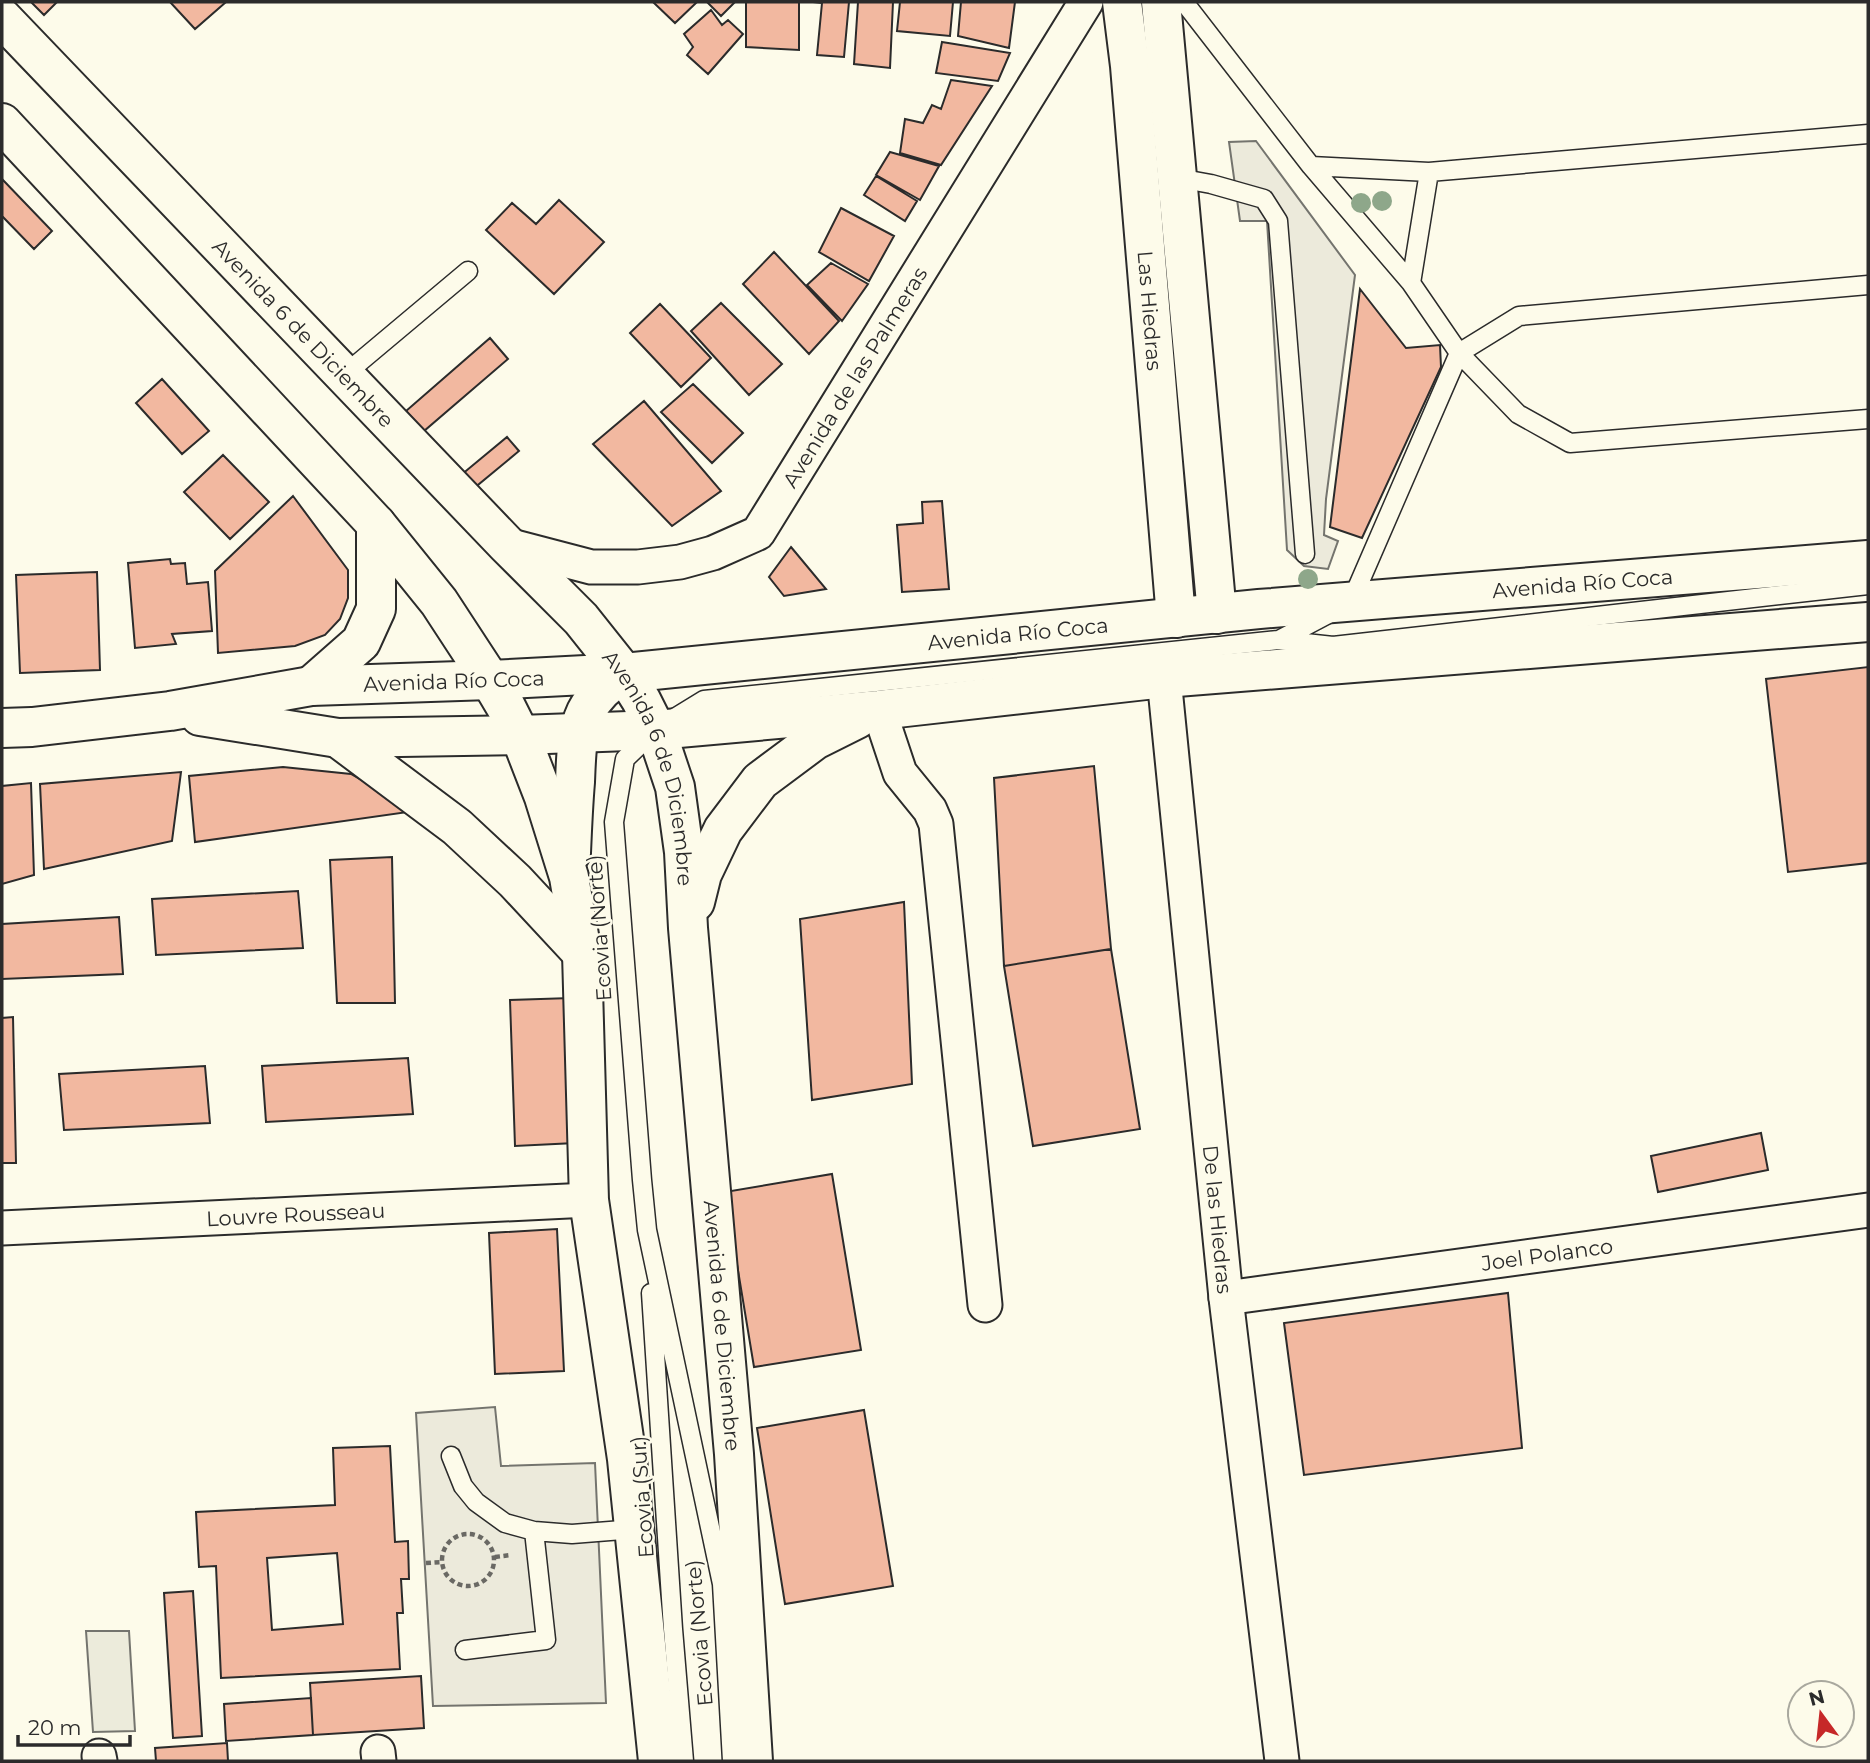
<svg xmlns="http://www.w3.org/2000/svg" width="1870" height="1763" font-family="Montserrat,sans-serif">
	<style>
		.green { fill: #ecebdb; stroke: #74746e; stroke-width: 2 }
		.parking { fill: #eceadb; stroke: #74746e; stroke-width: 2 }
		.building { fill: #f2b8a0; stroke: #2b2b2b; stroke-width: 2; fill-rule: evenodd }
		.lines { fill: none; stroke-linecap: round; stroke-linejoin: round }
		.service-casing { stroke: #2b2b2b; stroke-width: 21 }
		.minor-casing { stroke: #2b2b2b; stroke-width: 37 }
		.tertiary-casing { stroke: #2b2b2b; stroke-width: 42 }
		.secondary-casing { stroke: #2b2b2b; stroke-width: 42 }
		.primary-casing { stroke: #2b2b2b; stroke-width: 42 }
		.path { stroke: #6a6964; stroke-width: 4.5; stroke-dasharray: 5 3.5; stroke-linecap: butt }
		.service { stroke: #fdfbea; stroke-width: 18 }
		.minor { stroke: #fdfbea; stroke-width: 33 }
		.tertiary { stroke: #fdfbea; stroke-width: 38 }
		.secondary { stroke: #fdfbea; stroke-width: 38 }
		.primary { stroke: #fdfbea; stroke-width: 38 }
		.tree { fill: #8ea78a }
		.labels { text-anchor: middle; dominant-baseline: central; stroke-width: 5; stroke-linejoin: round; paint-order: stroke }
		.street-label { font-size: 21px; fill: #2b2b2b; stroke: #fdfbea }
	</style>
	<rect width="100%" height="100%" fill="#fdfbea"/>
	<path class="green" d="M86,1631H129L135,1731L93,1732Z"/>
	<path class="parking" d="M1256,141L1355,275L1326,499L1324,535L1338,541L1328,569L1304,566L1287,550L1267,221H1240L1229,142Z
		M495,1407L501,1466L595,1463L606,1703L433,1706L416,1413Z"/>
	<path class="building" d="M31,2H57L44,15Z
		M170,2H226L195,29Z
		M653,2H697L675,23Z
		M707,2H735L721,16Z
		M746,2H799V50L746,47Z
		M813,2H849L844,57L817,55L822,3Z
		M858,2H893L890,68L854,64Z
		M900,2H953L950,36L897,31Z
		M961,2H1015L1009,48L958,36Z
		M711,10L722,25L728,20L743,34L708,74L687,55L693,47L684,34Z
		M942,42L1010,53L998,81L936,73Z
		M951,80L992,86L941,165L900,153L905,119L923,123L932,105L941,109Z
		M890,152L939,166L920,200L876,175Z
		M876,176L917,201L905,221L864,195Z
		M2,179L52,231L34,249L2,216Z
		M559,200L604,242L554,294L486,230L512,203L536,224Z
		M841,208L894,236L869,281L819,252Z
		M774,252L839,321L809,354L743,284Z
		M831,263L868,284L842,321L807,285Z
		M1360,289L1406,348L1440,345L1441,367L1362,538L1330,527Z
		M721,303L782,364L749,395L691,331Z
		M660,304L711,358L681,387L630,333Z
		M490,338L508,359L424,431L406,411Z
		M162,379L209,431L182,454L136,403Z
		M693,384L743,433L712,463L661,412Z
		M644,401L721,491L672,526L593,444Z
		M507,437L519,451L473,489L461,475Z
		M223,455L269,502L230,539L184,492Z
		M293,496L348,570V598L340,619L325,635L295,646L218,653L215,571Z
		M942,501L949,589L902,592L897,525L923,523L922,502Z
		M791,547L826,589L784,596L769,577Z
		M170,559L171,564L185,563L187,584L208,582L212,631L172,634L176,644L135,648L128,563Z
		M97,572L100,670L20,673L16,575Z
		M1868,667V863L1788,872L1766,679Z
		M1094,766L1111,949L1004,966L994,778Z
		M283,767L351,774L415,811L195,842L189,776Z
		M181,772L172,841L44,869L40,784Z
		M31,783L34,875L2,884V786Z
		M392,857L395,1003H337L330,860Z
		M298,891L303,948L156,955L152,899Z
		M904,902L912,1084L812,1100L800,919Z
		M119,917L123,974L2,979V924Z
		M1111,949L1140,1129L1033,1146L1004,966Z
		M571,998L575,1143L515,1146L510,1000Z
		M13,1017L16,1163H2V1018Z
		M408,1058L413,1114L266,1122L262,1066Z
		M205,1066L210,1123L64,1130L59,1074Z
		M1761,1133L1768,1170L1658,1192L1651,1156Z
		M832,1174L861,1350L754,1367L725,1192Z
		M557,1229L564,1371L495,1374L489,1233Z
		M1508,1293L1522,1448L1304,1475L1284,1323Z
		M864,1410L893,1586L785,1604L757,1428Z
		M390,1446L395,1542L408,1541L409,1579H401L403,1613H397L400,1669L221,1678L216,1566L199,1567L196,1512L335,1505L333,1448ZM337,1553L343,1624L272,1630L267,1558Z
		M193,1591L202,1736L173,1738L164,1593Z
		M421,1676L424,1728L313,1735L310,1683Z
		M311,1698L313,1735L226,1741L224,1704Z
		M227,1743L228,1761H156L155,1748Z"/>
	<g class="lines">
		<g class="service-casing">
			<path id="service" d="M1184,2L1311,166L1411,283L1459,353L1518,414L1570,443L1868,419
				M1311,166L1429,172
				M1178,178L1211,184L1264,199L1278,221L1305,554
				M1411,283L1429,172L1868,134
				M344,375L468,271
				M1279,640L1351,602L1459,353L1519,316L1868,285
				M673,719L704,700L1278,640L1333,646L1868,585
				M650,735L625,759L614,822L642,1180L647,1230L722,1584L732,1761
				M651,1293L673,1629L684,1761
				M451,1456L463,1486L476,1502L505,1523L534,1531L572,1534L635,1529
				M465,1650L546,1640L534,1531"/>
		</g>
		<g class="minor-casing">
			<g id="minor">
				<path id="s1" d="M507,545L591,567H638L680,562L713,553L758,533L1086,2"/>
				<path id="s2" d="M1164,678L1226,1298L1282,1761"/>
				<path d="M879,710L900,773L930,810L936,824L985,1305"/>
				<path id="s3" d="M2,1228L589,1200"/>
				<path id="s4" d="M1226,1298L1868,1210"/>
				<path d="M378,1752L379,1761"/>
				<path d="M99,1756L100,1761"/>
			</g>
		</g>
		<g class="tertiary-casing">
			<g id="tertiary">
				<path id="s5" d="M1122,2L1130,66L1176,618"/>
				<path d="M1161,2L1217,614"/>
			</g>
		</g>
		<g class="secondary-casing">
			<path id="secondary" d="M200,716L338,738L520,735
				M2,728L32,727L170,711L311,686L490,680"/>
		</g>
		<g class="primary-casing">
			<g id="primary">
				<path id="s6" d="M2,18L507,545L581,619L624,673L641,700L656,730L675,787L684,852L688,928L734,1454L753,1761"/>
				<path d="M2,123L376,524L439,602L490,680L506,707L520,735L544,797L569,877L582,953L589,1200L627,1459L658,1761"/>
				<path id="s7" d="M490,680L624,673L1259,609L1868,560"/>
				<path d="M311,686L361,642L376,609V524"/>
				<path d="M520,735L656,730L879,710L1164,678L1868,622"/>
				<path d="M338,738L457,827L515,881L582,953"/>
				<path d="M571,853C572,829 573,805 575,782C576,759 576,733 586,712C595,694 608,683 624,673"/>
				<path d="M695,902L702,874L723,830L760,781L815,740L857,719"/>
			</g>
		</g>
		<path class="path" d="M442 1560a26 26 0 1 1 52 0a26 26 0 1 1-52 0Z
			M495,1557L511,1555
			M426,1563L442,1562"/>
		<use href="#service" class="service"/>
		<use href="#minor" class="minor"/>
		<use href="#tertiary" class="tertiary"/>
		<use href="#secondary" class="secondary"/>
		<use href="#primary" class="primary"/>
	</g>
	<g class="tree">
		<circle cx="1382" cy="201" r="10"/>
		<circle cx="1361" cy="203" r="10"/>
		<circle cx="1308" cy="579" r="10"/>
	</g>
	<g class="labels">
		<g class="street-label">
			<text stroke="none"><textPath href="#s5" startOffset="310">Las Hiedras</textPath></text>
			<text stroke="none"><textPath href="#s6" startOffset="436">Avenida 6 de Diciembre</textPath></text>
			<text stroke="none"><textPath href="#s1" startOffset="443">Avenida de las Palmeras</textPath></text>
			<text stroke="none"><textPath href="#s7" startOffset="1097">Avenida Río Coca</textPath></text>
			<text stroke="none"><textPath href="#s7" startOffset="530">Avenida Río Coca</textPath></text>
			<text transform="translate(454 681) rotate(-2)">Avenida Río Coca</text>
			<text stroke="none"><textPath href="#s6" startOffset="1003">Avenida 6 de Diciembre</textPath></text>
			<text transform="translate(599 928) rotate(-94)">Ecovia (Norte)</text>
			<text stroke="none"><textPath href="#s3" startOffset="294">Louvre Rousseau</textPath></text>
			<text stroke="none"><textPath href="#s2" startOffset="544">De las Hiedras</textPath></text>
			<text stroke="none"><textPath href="#s4" startOffset="324">Joel Polanco</textPath></text>
			<text stroke="none"><textPath href="#s6" startOffset="1570">Avenida 6 de Diciembre</textPath></text>
			<text transform="translate(642 1497) rotate(-94)">Ecovia (Sur)</text>
			<text transform="translate(699 1633) rotate(-95)">Ecovia (Norte)</text>
		</g>
	</g>
	<rect width="1870" height="1763" fill="none" stroke="#2b2b2b" stroke-width="7"/>
	<g transform="translate(1821 1714) rotate(345)"><circle r="33" fill="#fdfbea" stroke="#a9a89e" stroke-width="2"/>
	<path d="M0-5L12 26L0 18L-12 26Z" fill="#c62828"/>
	<text y="-10" font-size="19" font-weight="bold" text-anchor="middle" fill="#2b2b2b">N</text>
	</g>
	<path d="M18 1735v10h112v-10" fill="none" stroke="#2b2b2b" stroke-width="3.5"/>
	<text x="28" y="1735" font-size="21" fill="#2b2b2b" stroke="#fdfbea" stroke-width="5" paint-order="stroke">20 m</text>
</svg>
